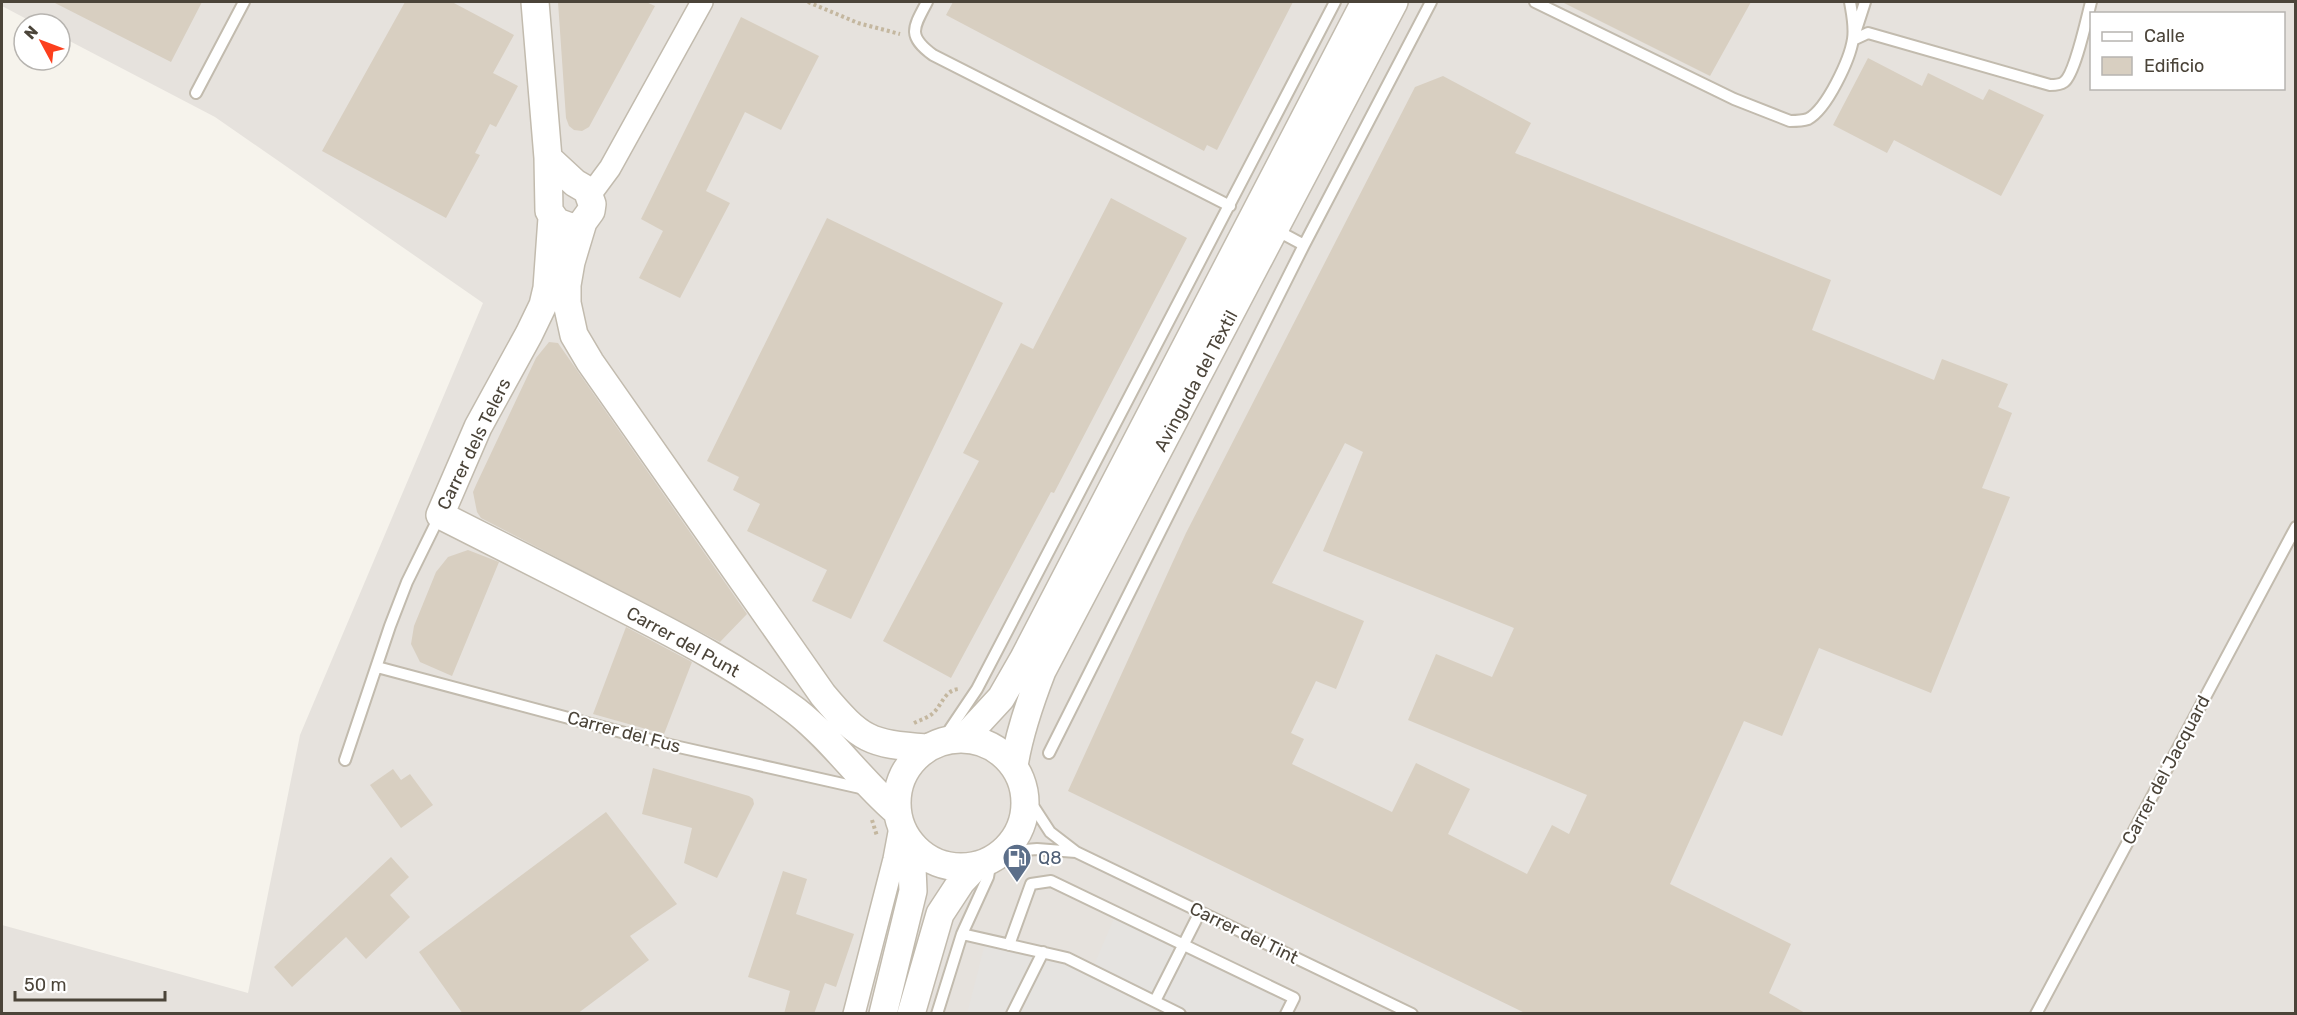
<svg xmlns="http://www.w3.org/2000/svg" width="2297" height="1015" font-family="Rubik,sans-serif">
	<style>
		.industrial { fill: #e6e2dd; fill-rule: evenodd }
		.parking { fill: #e5e3e0 }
		.building { fill: #d8cfc1; fill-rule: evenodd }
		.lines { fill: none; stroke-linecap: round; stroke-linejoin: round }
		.service-casing { stroke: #c2bbae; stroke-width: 14 }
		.minor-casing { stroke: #c2bbae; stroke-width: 24 }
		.tertiary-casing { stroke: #c2bbae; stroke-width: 30 }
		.path { stroke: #c4b79f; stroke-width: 4; stroke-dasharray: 3 3; stroke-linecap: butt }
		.service { stroke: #fff; stroke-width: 10 }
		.minor { stroke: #fff; stroke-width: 21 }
		.tertiary { stroke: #fff; stroke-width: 27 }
		.labels { text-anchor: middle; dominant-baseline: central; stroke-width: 4.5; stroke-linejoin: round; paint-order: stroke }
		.street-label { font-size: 18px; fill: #4b4439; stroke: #fff }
		.service-label { font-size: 18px; fill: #4e5e75; stroke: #fff; text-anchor: start }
	</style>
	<rect width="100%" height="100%" fill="#f6f3ec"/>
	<path class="industrial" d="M2,2H2295V1013L2,1014V925L248,993L300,735L483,303L215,117L60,36V24H36L2,6ZM2092,14H2284V88H2092Z"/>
	<path class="parking" d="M1116,914L1294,998L1286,1014H967L986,940L1092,970Z"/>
	<path class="building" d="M53,2H202L171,62Z
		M405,2H452L514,35L493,73L518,86L496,127L490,124L475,153L480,155L446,218L322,151Z
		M558,2H646L655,6L589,127L582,131L574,130L569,126L566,118Z
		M953,2H1293L1217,150L1207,145L1204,151L946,15Z
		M1562,2H1751L1710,76Z
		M741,17L819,56L781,130L745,112L706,191L730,203L680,298L639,278L663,231L641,219Z
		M1868,58L1922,86L1928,73L1983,100L1989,89L2044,115L2001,196L1894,140L1887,153L1833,125Z
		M1443,76L1531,123L1515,153L1831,280L1812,330L1934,380L1942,359L2008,384L1998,407L2012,413L1982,488L2010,497L1931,693L1819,648L1782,736L1744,721L1670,884L1791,944L1769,993L1807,1014H1527L1068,791L1186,533L1415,87ZM1345,443L1363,452L1323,551L1514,628L1492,677L1436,654L1408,720L1587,795L1569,834L1552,825L1527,874L1448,834L1470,789L1416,763L1392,812L1292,764L1304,739L1291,733L1316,681L1336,689L1364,621L1272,583Z
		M1111,198L1187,238L1054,493L1051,492L951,678L883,641L979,461L963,453L1021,343L1033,349Z
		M827,218L1003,303L851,619L812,601L827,570L747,531L760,504L733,490L739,477L707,461Z
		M549,342L558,343L747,614L720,642L481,518L477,512L473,492L476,485L536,358Z
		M468,550L499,562L452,676L420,662L411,644L414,626L436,572L448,557Z
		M626,627L692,662L664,734L593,714Z
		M653,768L749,796L753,799L754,804L717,878L684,863L692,828L642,814Z
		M393,769L401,780L410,774L433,805L401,828L370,785Z
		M606,812L677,904L630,936L649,960L577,1014H463L419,952Z
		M391,857L409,877L390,895L410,917L366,959L346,937L292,987L274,967Z
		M783,871L807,879L796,914L854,934L836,987L825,983L814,1014H784L790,991L748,977Z"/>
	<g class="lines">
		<g class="service-casing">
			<path id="service" d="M927,2C913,28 907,36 933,55L1230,206
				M1535,2L1734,99L1790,121C1796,121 1802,121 1808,119C1827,109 1850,59 1853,39C1855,26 1852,14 1850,2
				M1855,33L1865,2
				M1853,40L1868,33L2050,85C2055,85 2060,85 2064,82C2075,74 2087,17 2091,2
				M196,93L244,2
				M1276,230L1304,245
				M377,667L670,745L865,789
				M942,741L977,689L1335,2
				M1049,753L1304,245L1431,2
				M345,760L390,626L407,582L440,515
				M1024,792L1050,832L1076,852L1412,1014
				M1002,852L1037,849L1076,852
				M962,934L1067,958L1180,1014
				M1009,945L1031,884L1051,881L1294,998L1286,1014
				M1155,1001L1200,912
				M937,1014L962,934L988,877L991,861
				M1012,1014L1043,952
				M2036,1014L2296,527"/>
		</g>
		<g class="minor-casing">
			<path id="minor" d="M590,195L610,168L702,2
				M854,1014L894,859L900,827"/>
		</g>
		<g class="tertiary-casing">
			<path id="tertiary" d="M535,2L548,158L549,211L557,222L568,226
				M548,158L575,183L587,190L592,204L591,211L583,222L571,262L567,285V303L574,335L590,362L823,695C861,740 869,744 927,748
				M552,218L547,288L543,305L529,334L478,427L440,515C499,545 557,574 615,604C678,636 740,668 796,711C833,740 860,780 896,811
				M964,738L1001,698L1024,658L1365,2
				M897 803a64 64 0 1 1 128 0a64 64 0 1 1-128 0Z
				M1014,766C1019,733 1030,702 1042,671L1394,2
				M883,1014L913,891L911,844
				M911,1014L940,914L961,882L976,866"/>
		</g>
		<path class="path" d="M808,2L858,23L900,34
			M914,723C920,720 927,718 932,714C942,706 944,690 959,689
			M872,820L877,836"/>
		<use href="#service" class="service"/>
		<use href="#minor" class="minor"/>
		<use href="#tertiary" class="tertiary"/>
	</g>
	<defs>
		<g id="fuel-pin" transform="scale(1.5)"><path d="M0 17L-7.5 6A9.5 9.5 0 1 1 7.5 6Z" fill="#5c6f8a" stroke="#fff"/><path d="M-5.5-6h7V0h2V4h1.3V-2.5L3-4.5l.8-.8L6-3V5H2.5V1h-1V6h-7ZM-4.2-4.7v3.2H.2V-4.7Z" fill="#fff"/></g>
	</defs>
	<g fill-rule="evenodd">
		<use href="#fuel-pin" x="1017" y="858"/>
	</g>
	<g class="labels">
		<g class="street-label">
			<text transform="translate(1196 381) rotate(-62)">Avinguda del Tèxtil</text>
			<text transform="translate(474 444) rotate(-64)">Carrer dels Telers</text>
			<text transform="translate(683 642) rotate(29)">Carrer del Punt</text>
			<text transform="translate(624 732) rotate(15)">Carrer del Fus</text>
			<text transform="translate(2166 770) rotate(-62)">Carrer del Jacquard</text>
			<text transform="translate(1244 933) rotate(26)">Carrer del Tint</text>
		</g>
		<g class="service-label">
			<text x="1038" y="858">Q8</text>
		</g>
	</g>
	<rect width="2297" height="1015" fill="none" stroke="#4b4439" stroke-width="6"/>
	<rect x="2090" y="12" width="195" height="78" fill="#ffffff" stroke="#b7b4b0" stroke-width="1.5"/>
	<rect x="2102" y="32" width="30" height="9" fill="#ffffff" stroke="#b7b4b0" stroke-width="1.5"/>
	<text x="2144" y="42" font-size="18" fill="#4b4439">Calle</text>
	<rect x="2102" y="57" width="30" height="18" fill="#d8cfc1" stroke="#b7b4b0" stroke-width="1.5"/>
	<text x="2144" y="72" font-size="18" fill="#4b4439">Edificio</text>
	<g transform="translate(42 42) rotate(311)"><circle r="28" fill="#ffffff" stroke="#b7b4b0" stroke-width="1.5"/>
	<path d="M0-4.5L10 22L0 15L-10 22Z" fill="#fc3f1d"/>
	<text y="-9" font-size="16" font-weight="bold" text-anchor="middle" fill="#4b4439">N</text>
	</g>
	<path d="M15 991v9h150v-9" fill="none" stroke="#4b4439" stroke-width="3"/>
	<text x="24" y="991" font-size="18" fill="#4b4439" stroke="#ffffff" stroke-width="4.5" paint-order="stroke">50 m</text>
</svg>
